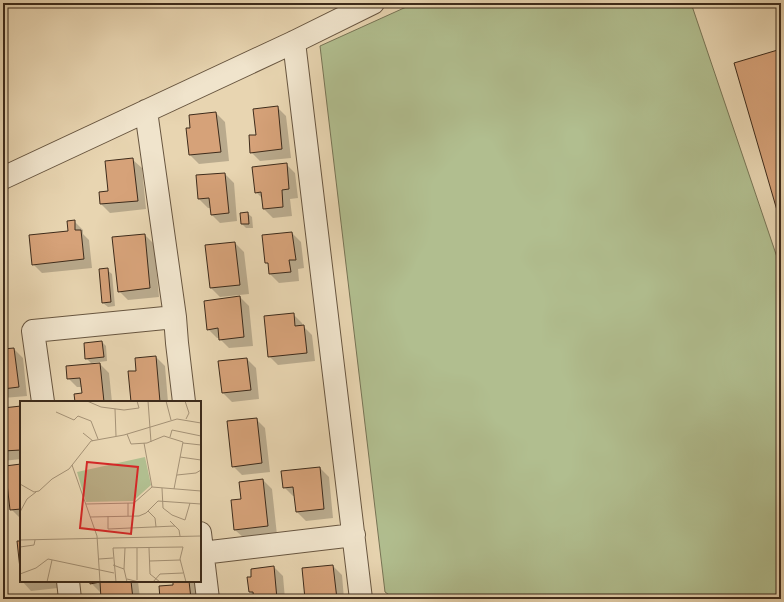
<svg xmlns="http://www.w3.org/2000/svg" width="784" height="602" font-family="'IM FELL French Canon',serif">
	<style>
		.green { fill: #b1be8f; stroke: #777455 }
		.shadow { fill: #0003 }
		.building { fill: #d6a279; stroke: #3d2b1b }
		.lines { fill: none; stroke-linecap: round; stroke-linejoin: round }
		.street-casing { stroke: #685640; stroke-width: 24 }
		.street { stroke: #f0e4cc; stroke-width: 22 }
		.inset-road { fill: none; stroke: #a49175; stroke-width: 1 }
		.view { fill: #d62828; fill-opacity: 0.15; stroke: #d62828; stroke-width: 2 }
		.inset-edge { fill: none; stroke: #3d2b1b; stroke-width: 2 }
	</style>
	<rect width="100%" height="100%" fill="#e8d5b1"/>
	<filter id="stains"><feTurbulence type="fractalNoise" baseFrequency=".005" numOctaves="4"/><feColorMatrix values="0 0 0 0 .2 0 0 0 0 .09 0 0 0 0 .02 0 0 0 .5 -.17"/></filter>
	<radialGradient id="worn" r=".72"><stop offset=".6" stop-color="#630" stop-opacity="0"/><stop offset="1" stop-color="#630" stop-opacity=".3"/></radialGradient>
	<path class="green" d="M415,3H691L781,269V599H395L385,592L320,46Z"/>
	<path class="shadow" d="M277,107L286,116L291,158L260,161L251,152L257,136Z
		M216,113L225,122L229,161L199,164L190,155L192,129Z
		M133,160L142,168L146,209L110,213L101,204Z
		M286,164L295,173L298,198L290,199L292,216L273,218L264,209L263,199L256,192Z
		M225,174L234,183L237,221L220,223L211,214V208H208L199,199L197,176Z
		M247,213L252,217L253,228H246L242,224Z
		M74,221L83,230V234L89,240L92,268L42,273L33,264L69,232Z
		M292,233L301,242L304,268L298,269L299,281L279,283L270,274L269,265L266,262Z
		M145,235L154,244L159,297L128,300L119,291Z
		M235,243L244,252L249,294L220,297L211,288Z
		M107,270L112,274L115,306L108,307L103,303Z
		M240,297L249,306L253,346L229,348L220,339V338H217L208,329Z
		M293,314L302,323L303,326L312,335L315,361L278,365L269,356Z
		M102,342L106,346L107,361L91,363L86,358Z
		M3,346L7,349H14L23,358L27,396L3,398Z
		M156,357L165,366L168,402H132L137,371Z
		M247,359L256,368L259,399L232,402L223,393Z
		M100,364L109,373L112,402H76L83,394L82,387H77L68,378Z
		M21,407V459L3,461V409Z
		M256,419L265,428L270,472L242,475L233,466Z
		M21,465V518H20L11,509Z
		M320,468L329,477L333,518L306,521L297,512L295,496H293L284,487Z
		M263,480L272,489L277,535L244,538L235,530L242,500Z
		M333,566L342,575L344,599H306Z
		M274,567L283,576L285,599H255L254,596L250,592L252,578Z
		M22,581H57L58,588L31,591Z
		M91,581H138L140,599H103L102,592H100L91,583Z
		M174,581H194L197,584L199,599H161L174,586Z"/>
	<path class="building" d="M781,49V224L734,63Z
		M278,106L282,149L250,153L249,135H256L253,109Z
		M216,112L221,152L189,155L186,128H190L189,115Z
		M133,158L138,201L100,204L99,192L108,191L105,161Z
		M287,163L289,189L282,190L283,207L263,209L261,192L255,193L252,167Z
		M225,173L229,213L211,215L209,198L198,199L196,175Z
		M248,212L249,224H241L240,213Z
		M75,220V230H81L84,259L32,265L29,235L68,231L67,221Z
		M292,232L296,260H289L291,272L269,274L268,263H265L262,235Z
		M145,234L150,288L118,292L112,237Z
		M235,242L240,285L210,288L205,245Z
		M108,268L111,302L102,303L99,269Z
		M240,296L244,337L219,340L218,328L207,330L204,301Z
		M294,313L295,326L304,325L307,353L268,357L264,316Z
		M102,341L104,357L85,359L84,343Z
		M14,348L19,387L3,389V349Z
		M156,356L160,402H131L128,371H136L135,358Z
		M247,358L251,390L222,393L218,361Z
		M100,363L104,402H75L74,394L82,393L80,378L67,379L66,366Z
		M21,406V450L3,451V408Z
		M257,418L262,463L232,467L227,421Z
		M21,464V509L10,510L5,466Z
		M320,467L324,509L296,512L293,487L283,488L281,471Z
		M263,479L268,526L234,530L231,500L241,499L239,482Z
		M17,541H21V578Z
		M333,565L337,599H305L302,568Z
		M274,566L277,599H254L253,592H249L247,577H251V569Z
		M90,581H131L133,599H101L100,582L90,584Z
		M173,581H189L191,599H160L159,586L173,585Z"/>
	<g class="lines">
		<g class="street-casing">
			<path id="street" d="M294,42L361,599
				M146,111L175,317L177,343L184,402
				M3,178L294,42L373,3
				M43,402L33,331L175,317
				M200,533L208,599
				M202,553L354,535
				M68,581L70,599"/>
		</g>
		<use href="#street" class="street"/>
	</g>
	<g transform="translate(20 401)">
		<rect width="181" height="181" fill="#e8d5b1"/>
		<path d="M125,56L131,84L113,100L66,101L57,71Z" fill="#b1be8f"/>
		<path class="inset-road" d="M67,0L81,6L104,9L119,7L117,0M128,0L131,41M146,0L151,19M165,0L169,12L166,18M95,8L96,35M36,11L54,19L58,15L71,20L78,38M63,32L73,40M107,33L111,43L127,42L144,35L163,41L154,88M150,36L152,29L181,35M124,42L132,86M163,42L181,44M160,56L181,59M52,64L77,135L80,181M157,74L176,72L181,69M0,83L14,91L19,90L32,78L49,68L71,40L104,34L157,18L181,22M142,87L143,107L152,114L165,119L170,102M108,102V115M66,103L114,102L132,86L181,90M128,110L135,117L136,126M0,111L7,98L16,91M88,115V128L155,125M70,116L119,115L126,112L138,100L181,103M150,120L159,129L160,135M0,139L181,135M0,146L14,144L15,139M163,146L160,158L166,181M117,147V179M129,147L130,173L140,181M79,158L93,157M130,160L160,159M93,164L104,168L107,181M104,168L105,147M0,173L16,167L28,158L94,172M107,178L119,181M27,181L32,159M96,181L93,147L163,146M133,181L140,173L163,172"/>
		<path class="view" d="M67,61L118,66L111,133L60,127Z"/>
		<rect width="181" height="181" class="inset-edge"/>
	</g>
	<rect width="784" height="602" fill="none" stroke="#e8d5b1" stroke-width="16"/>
	<rect x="4" y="4" width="776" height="594" fill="none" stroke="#3d2b1b" stroke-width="2"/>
	<rect x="8" y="8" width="768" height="586" fill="none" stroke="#3d2b1b"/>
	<rect width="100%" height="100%" filter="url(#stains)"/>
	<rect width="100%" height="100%" fill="url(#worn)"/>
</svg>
